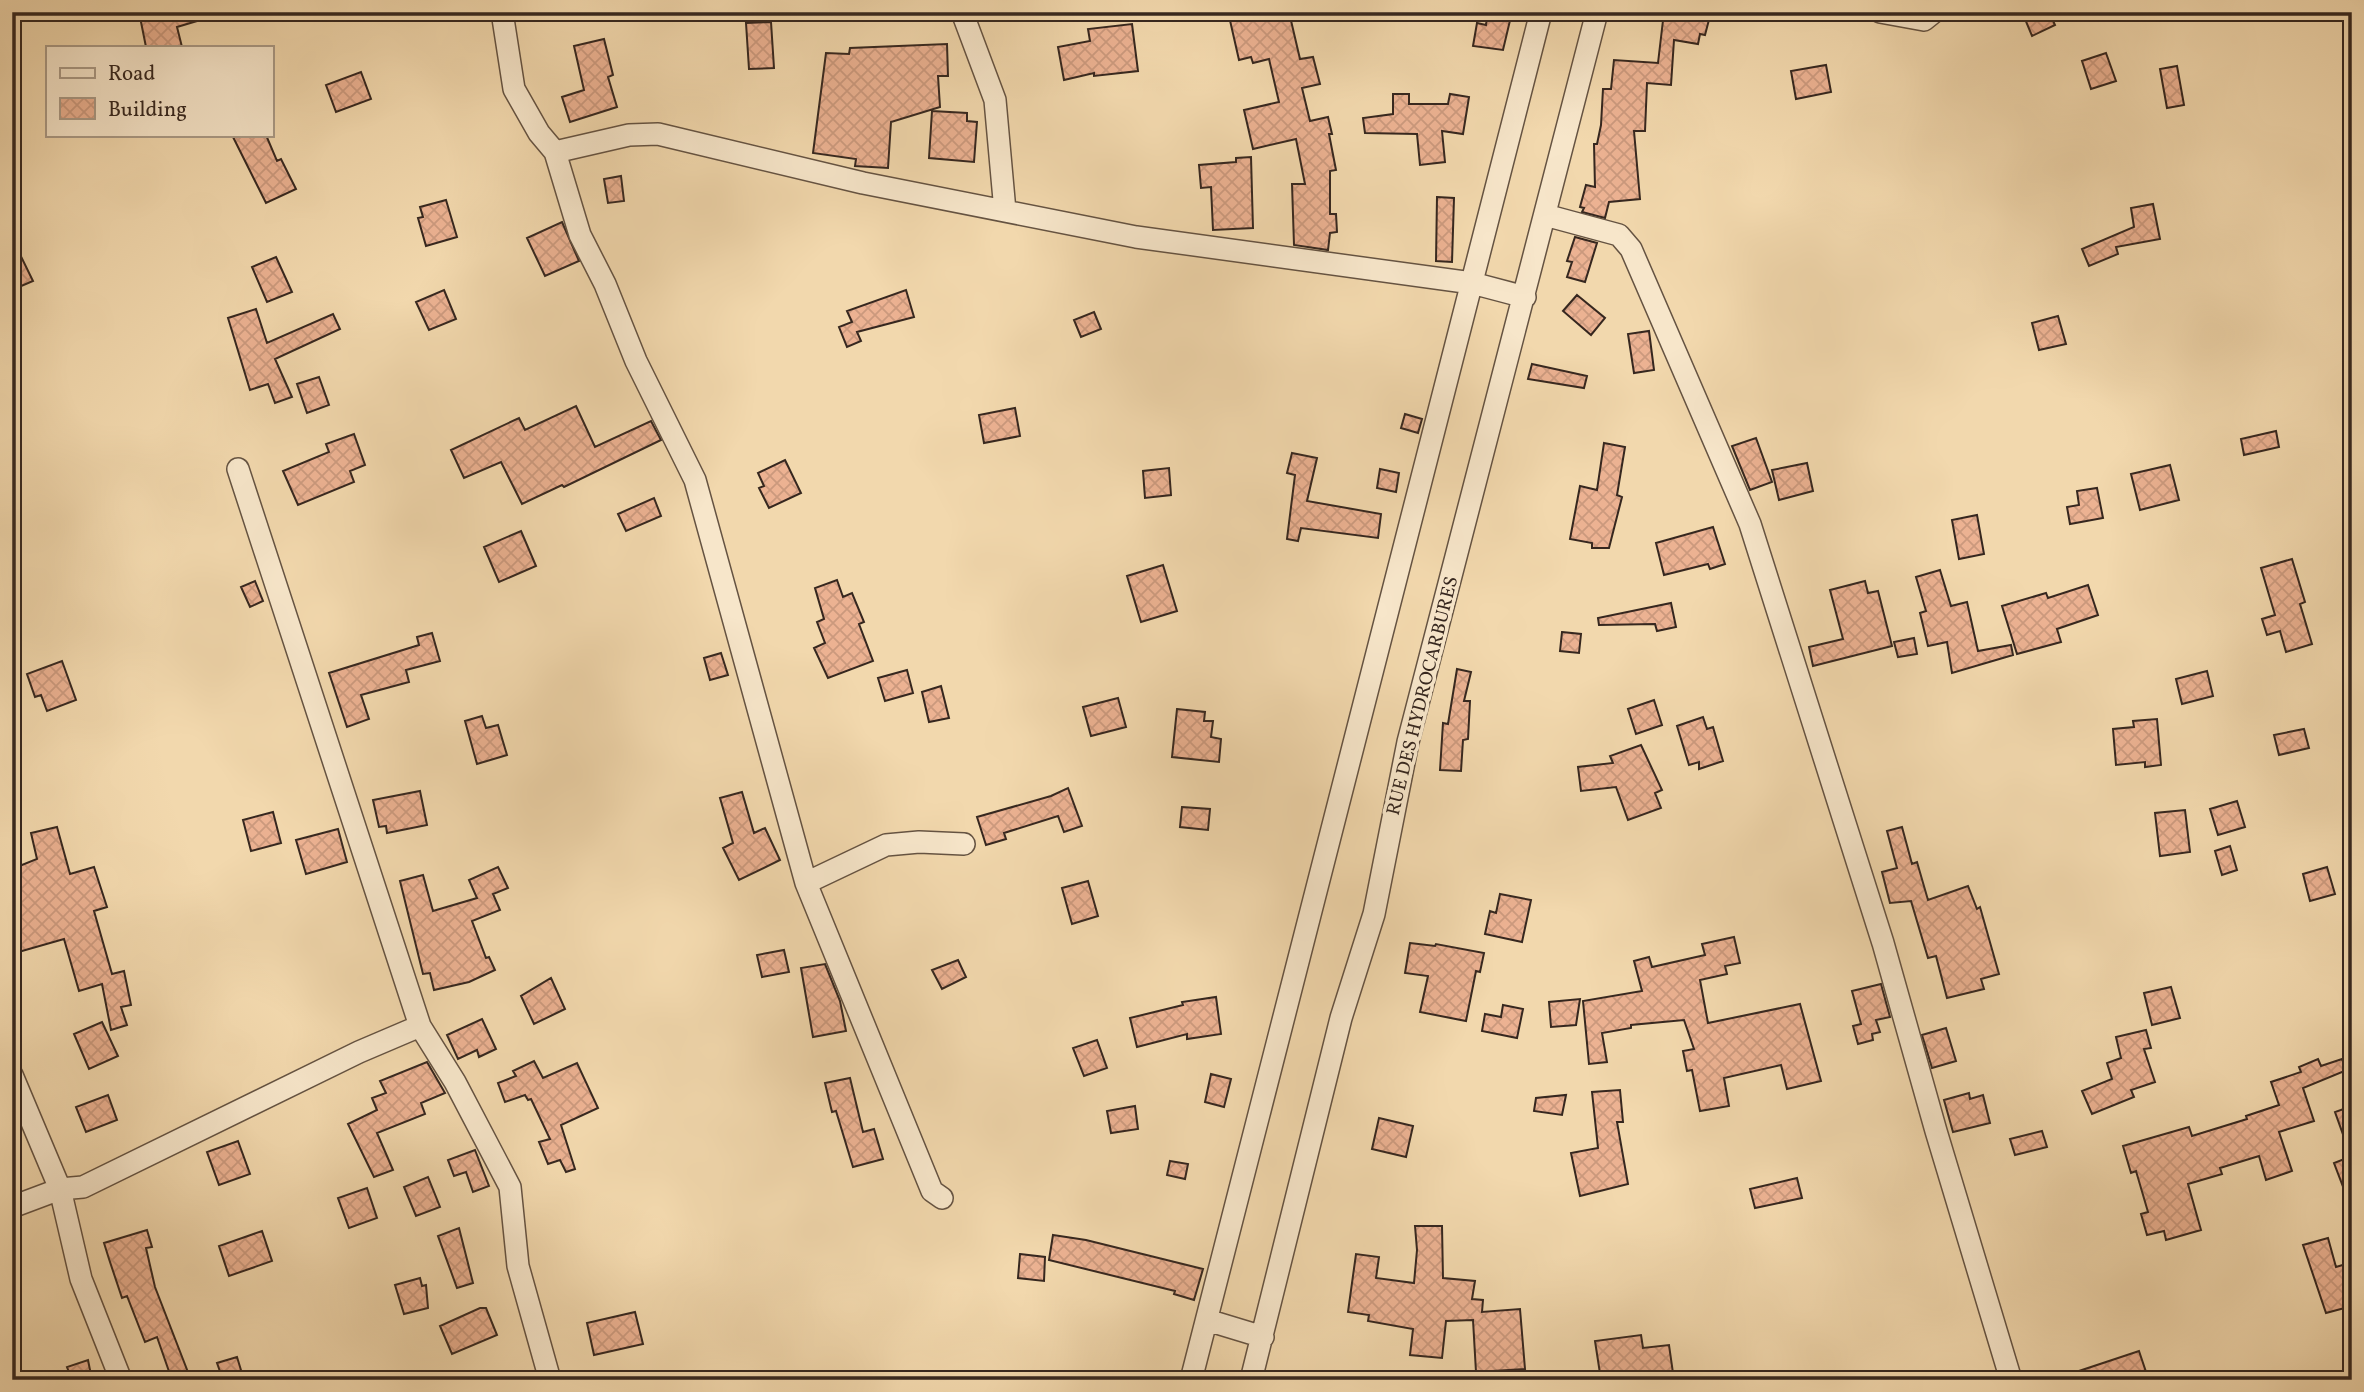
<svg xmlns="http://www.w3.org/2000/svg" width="2364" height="1392" font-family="Vollkorn,serif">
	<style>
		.building { fill: url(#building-cross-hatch); stroke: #36271f; stroke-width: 2 }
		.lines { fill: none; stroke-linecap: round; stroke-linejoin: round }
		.minor-casing { stroke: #655342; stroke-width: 24 }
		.minor { stroke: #f7e6ca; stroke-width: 21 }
		.labels { text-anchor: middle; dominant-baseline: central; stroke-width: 7; stroke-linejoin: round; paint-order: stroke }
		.street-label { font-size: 19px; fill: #36271f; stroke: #f7e6ca }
	</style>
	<defs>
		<pattern id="building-cross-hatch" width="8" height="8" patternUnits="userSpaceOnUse" patternTransform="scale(1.75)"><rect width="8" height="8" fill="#ecb292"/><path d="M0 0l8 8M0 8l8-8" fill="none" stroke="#cb997d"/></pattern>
	</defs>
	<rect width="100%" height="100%" fill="#f2d8ad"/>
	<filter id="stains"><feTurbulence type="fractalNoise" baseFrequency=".00286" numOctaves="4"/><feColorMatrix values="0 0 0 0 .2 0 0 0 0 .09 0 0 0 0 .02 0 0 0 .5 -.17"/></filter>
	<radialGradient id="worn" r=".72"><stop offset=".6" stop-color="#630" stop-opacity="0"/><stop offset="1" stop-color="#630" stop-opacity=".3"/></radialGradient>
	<path class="building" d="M139,12H214V16L177,27L182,47H146Z
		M1246,12H1289L1300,59L1313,57L1320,84L1302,88L1310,121L1328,117L1332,134H1329L1336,170L1330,171V214H1336L1337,232L1330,233L1328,250L1294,245L1292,184H1305L1296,139L1253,149L1244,110L1279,102L1269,59L1253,63L1251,57L1239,60L1229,16Z
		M1488,12H1512L1503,50L1473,46L1477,23L1486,25Z
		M1664,12H1711L1705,35L1700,34L1698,44L1674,40L1671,85L1647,83L1645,131H1634L1640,199L1609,202L1605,218L1582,212L1584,208L1580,207L1586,185L1595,187L1594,144H1597L1601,125L1603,89H1611L1614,60L1658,63Z
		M2040,12H2049L2055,25L2032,36L2025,19Z
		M771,22L774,68L749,69L746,23Z
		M1132,24L1138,71L1094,76V73L1064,80L1058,47L1090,41L1088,29Z
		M604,39L613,75L608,77L617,107L570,122L562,97L584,90L574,46Z
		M947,44L948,76H938L940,107L891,122L888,168L855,166L856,159L813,153L826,53L849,54L850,48Z
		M2106,53L2116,81L2091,89L2082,61Z
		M1826,65L1831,92L1796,99L1791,71Z
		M2177,66L2184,105L2167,108L2160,69Z
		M361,72L371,99L336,112L326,85Z
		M1393,94H1409V104H1448L1450,94L1469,97L1463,134L1442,131L1445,162L1420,165L1417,134L1365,133L1363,118L1393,114Z
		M932,111L967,113V121L977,122L974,162L929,158Z
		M232,135H266L277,161L281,159L296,189L266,203Z
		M1251,157L1253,228L1213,230L1211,187L1201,188L1199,165L1236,162V158Z
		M621,176L624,201L608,203L604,179Z
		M1437,197L1454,198L1452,262L1436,261Z
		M446,200L457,237L426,246L418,218L423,217L420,207Z
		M2153,204L2160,239L2116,247L2118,254L2089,266L2082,249L2134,227L2131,208Z
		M562,222L579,261L545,276L527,238Z
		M1575,237L1597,243L1585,282L1567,277L1572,262L1567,261Z
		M12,238L33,281L12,290Z
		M276,257L292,292L267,302L252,267Z
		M444,290L456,319L429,330L416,302Z
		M906,290L914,317L857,332L861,341L847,347L839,327L852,322L847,311Z
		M1577,295L1605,318L1591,335L1563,311Z
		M256,309L267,343L333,314L340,329L275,359L292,397L275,403L268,384L250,390L228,318Z
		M1094,312L1101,329L1081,337L1074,320Z
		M2058,316L2066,344L2039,350L2032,323Z
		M1649,331L1654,370L1634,373L1628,334Z
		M1532,364L1587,376L1584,388L1528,379Z
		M319,377L329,405L307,413L297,384Z
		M576,406L595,447L651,421L661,440L564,487L562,485L522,504L501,462L464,478L451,450L519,418L525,430Z
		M1015,408L1020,436L984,443L979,415Z
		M1405,414L1422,419L1418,433L1401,428Z
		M2276,431L2279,447L2244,455L2241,439Z
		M354,434L365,465L350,471L354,482L298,505L283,471L329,452L326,444Z
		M1756,438L1772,482L1750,490L1732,446Z
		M1604,443L1625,447L1617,495L1622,497L1609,548H1592V543L1570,539L1580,486L1597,490Z
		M1292,453L1317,458L1307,501L1381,514L1378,538L1301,528L1298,541L1287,539L1295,475L1287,473Z
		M785,460L801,493L769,508L759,488L764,486L758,473Z
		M1807,463L1813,491L1779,500L1772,470Z
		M2170,465L2179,500L2140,510L2131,474Z
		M1169,468L1171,495L1145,498L1143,471Z
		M1380,469L1399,473L1396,492L1377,488Z
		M2097,488L2103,518L2070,524L2067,507L2079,505L2077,491Z
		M654,498L661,516L626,531L618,514Z
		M1977,515L1984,554L1959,559L1952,520Z
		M1713,527L1725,564L1710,569L1708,564L1664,575L1656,543Z
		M521,531L536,566L499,582L484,547Z
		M2292,559L2305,602L2300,604L2312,644L2286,652L2280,631L2267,635L2262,619L2275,615L2261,568Z
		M1163,565L1177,611L1141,622L1127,576Z
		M1940,570L1951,606L1967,602L1978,651L2011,645L2013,655L1952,673L1947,642L1928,646L1920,613L1926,611L1916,577Z
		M837,580L843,597L852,593L864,622L859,624L873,661L828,678L814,648L825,643L817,622L824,619L815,588Z
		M255,581L263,601L250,607L241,587Z
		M1865,581L1868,593L1878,591L1892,646L1813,666L1809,647L1843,639L1830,590Z
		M2088,585L2098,615L2057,629L2061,642L2017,654L2002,606L2046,593L2048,598Z
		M1671,603L1676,627L1657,631L1655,624L1599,625L1598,618Z
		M1562,632L1581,634L1579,653L1560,651Z
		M432,633L440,661L406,670L409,682L361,695L369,719L347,727L329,673L419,645L417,637Z
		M1914,638L1917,654L1898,657L1894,642Z
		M721,653L728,675L710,680L704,658Z
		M62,661L76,700L47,711L41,695L35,697L27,674Z
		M1457,669L1471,672L1464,701H1470L1468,739L1463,740L1461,771L1440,770L1443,723L1448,724Z
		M907,670L913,693L885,701L878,678Z
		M2207,671L2213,696L2182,704L2176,679Z
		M941,686L949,718L929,722L922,692Z
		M1118,698L1126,727L1091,736L1083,707Z
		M1654,700L1662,725L1636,734L1628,709Z
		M1177,709L1205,712L1204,721H1213L1211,737L1221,739L1219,762L1172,757Z
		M482,716L486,728L498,725L507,755L477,764L465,721Z
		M1703,717L1707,729L1713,727L1723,761L1699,769V762L1689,765L1677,726Z
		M2157,719L2161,765L2145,767V762L2116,765L2113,729L2134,727L2133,721Z
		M2304,729L2309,748L2279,755L2274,735Z
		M1641,745L1662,790L1655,793L1661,808L1628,820L1616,787L1581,791L1578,767L1613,763L1610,756Z
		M1068,788L1082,826L1064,832L1058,816L1004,833L1006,839L986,845L977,817L1051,796Z
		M420,791L427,825L387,833L386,826L379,827L373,800Z
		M742,792L754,833L765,828L780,860L739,880L723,848L733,843L720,798Z
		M2237,801L2245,827L2218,835L2210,809Z
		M1182,807L1210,809L1208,830L1180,827Z
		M2185,810L2190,852L2160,856L2155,813Z
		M273,812L281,843L251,851L243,820Z
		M57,827L70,874L94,867L107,907L94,911L112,974L124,971L131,1005L121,1007L127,1025L111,1030L102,984L79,991L64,939L15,953L12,942V869L37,859L31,833Z
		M1902,827L1912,864L1917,862L1928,900L1968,886L1977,909L1980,907L1999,974L1981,979L1984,989L1947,998L1936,956L1928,958L1911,901L1890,903L1882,872L1897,868L1887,831Z
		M338,829L347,862L306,874L296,840Z
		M2230,846L2237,870L2222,875L2215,851Z
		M498,867L508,888L493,894L500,910L472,921L486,958L489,957L495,970L469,982L434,990L430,973L423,974L400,881L423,875L433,911L477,898L469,880Z
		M2327,867L2335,894L2310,901L2303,874Z
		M1088,881L1098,916L1072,924L1062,888Z
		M1500,894L1531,900L1522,942L1485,934L1490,911L1496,913Z
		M1734,937L1740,963L1725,966L1727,974L1700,980L1708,1023L1800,1004L1821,1081L1787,1089L1781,1065L1724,1078L1729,1106L1700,1111L1692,1070L1687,1071L1683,1051L1694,1049L1684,1020L1631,1025V1028L1602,1033L1607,1062L1589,1064L1583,1001L1642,991L1634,961L1649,957L1652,967L1705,955L1702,944Z
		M1410,943L1435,946L1436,944L1484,953L1480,972L1476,971L1466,1021L1420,1012L1428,976L1405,973Z
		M784,950L789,972L762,977L757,955Z
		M958,960L966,977L942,989L932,970Z
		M825,964L840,1001L846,1031L813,1037L801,968Z
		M551,978L565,1009L534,1024L521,996Z
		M1881,984L1890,1017L1876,1020L1880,1032L1872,1034L1873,1040L1858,1044L1853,1026L1861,1024L1852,991Z
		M2171,987L2180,1018L2152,1025L2144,993Z
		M1216,997L1221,1034L1187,1039V1034L1137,1047L1130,1018L1183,1005L1182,1002Z
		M1580,999L1576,1025L1551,1027L1549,1002Z
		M1503,1005L1523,1009L1517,1038L1482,1031L1485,1014L1501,1017Z
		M482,1019L496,1049L479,1057L477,1050L458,1059L447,1035Z
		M102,1022L118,1056L89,1069L74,1034Z
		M1946,1028L1956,1061L1932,1068L1922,1035Z
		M2146,1030L2151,1048L2144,1049L2155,1082L2131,1090L2134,1097L2092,1114L2082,1091L2112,1079L2107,1063L2121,1058L2116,1037Z
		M1097,1040L1107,1068L1084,1076L1073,1048Z
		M2318,1059L2321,1066L2342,1059L2347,1070L2303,1088L2314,1121L2279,1132L2292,1171L2266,1180L2259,1156L2220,1168L2222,1174L2188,1184L2201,1230L2166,1240L2164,1231L2147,1235L2141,1214L2148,1212L2136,1171L2131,1173L2123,1146L2189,1127L2192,1136L2247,1119L2246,1116L2279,1105L2271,1082L2301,1072L2299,1067Z
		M534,1061L543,1078L577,1063L598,1108L561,1125L575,1169L566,1172L560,1160L548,1164L539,1142L550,1139L531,1099L528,1100L525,1095L505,1102L498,1083L516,1076L513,1071Z
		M427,1062L445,1093L421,1103L425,1114L377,1133L393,1170L374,1177L348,1124L377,1110L372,1098L386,1093L380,1081Z
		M1211,1074L1231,1079L1224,1107L1205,1102Z
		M850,1078L863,1132L874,1129L883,1159L853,1167L836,1111L832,1112L825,1083Z
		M1620,1090L1623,1122H1617L1628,1184L1580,1196L1571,1153L1598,1148L1592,1092Z
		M1969,1093L1970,1099L1983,1095L1990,1123L1953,1132L1944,1100Z
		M108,1095L117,1120L86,1132L76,1107Z
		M1566,1095L1562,1115L1534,1111L1536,1098Z
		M1135,1106L1138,1129L1111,1133L1107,1111Z
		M2352,1106V1154H2350L2335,1112Z
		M1379,1118L1413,1126L1406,1157L1372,1149Z
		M2042,1131L2047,1147L2015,1155L2010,1139Z
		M238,1141L250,1174L219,1185L207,1152Z
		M475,1150L489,1186L473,1192L466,1172L454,1176L448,1160Z
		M2352,1156V1205H2350L2334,1163Z
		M1170,1161L1188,1164L1185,1179L1167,1175Z
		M428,1177L440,1207L416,1216L404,1187Z
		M1797,1178L1802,1198L1755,1208L1750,1189Z
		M367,1188L377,1218L349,1228L338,1198Z
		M1415,1226H1442L1443,1278L1475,1281L1472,1299L1483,1300L1482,1312L1520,1309L1525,1369L1476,1372L1473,1320L1446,1321L1442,1358L1410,1355L1413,1329L1368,1321L1369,1315L1348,1312L1356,1254L1379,1257L1376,1278L1414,1283L1417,1250Z
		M459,1228L473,1283L457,1288L438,1236Z
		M147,1230L152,1247L146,1248L155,1287L191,1380H172L157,1337L145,1342L127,1296L122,1298L109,1259L104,1243Z
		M262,1231L272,1261L229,1276L219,1246Z
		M1053,1235L1086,1240L1203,1269L1194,1300L1174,1294L1175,1291L1049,1260Z
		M2328,1238L2336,1267L2346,1264L2352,1282L2345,1284L2352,1306L2326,1313L2303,1245Z
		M1020,1254L1045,1257L1044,1281L1018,1278Z
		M420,1278L422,1286L426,1285L428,1308L404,1314L395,1285Z
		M480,1308H486L497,1335L452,1354L440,1326Z
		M635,1312L643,1344L594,1355L587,1323Z
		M1641,1335L1643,1348L1669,1345L1674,1380H1601L1595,1341Z
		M2139,1351L2147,1375L2133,1380H2062L2061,1377Z
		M237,1357L244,1380H223L217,1363Z
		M88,1360L92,1380H72L67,1367Z"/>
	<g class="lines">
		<g class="minor-casing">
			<path id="minor" d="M502,12L514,89L539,133L555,152L629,135L658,134L863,183L1136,237L1472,283L1525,297
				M962,12L995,100L1005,211
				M1880,12L1924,20L1934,12
				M555,152L580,235L605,284L636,361L695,480L806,883L932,1191L942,1198
				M1545,215L1619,235L1631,249L1750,524L1883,943L1936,1131L2011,1380
				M238,469L420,1026L455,1082L510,1187L518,1266L550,1380
				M806,883L886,845L919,842L964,844
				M12,1075L60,1189L81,1279L121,1380
				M12,1207L60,1189L83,1187L359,1052L420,1026
				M1207,1320L1263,1337
				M1191,1380L1541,12
				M1251,1380L1341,1018L1374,914L1408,742L1597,12"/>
		</g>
		<use href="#minor" class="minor"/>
	</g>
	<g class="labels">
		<g class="street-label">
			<text transform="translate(1423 696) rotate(-76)">RUE DES HYDROCARBURES</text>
		</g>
	</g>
	<rect width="2364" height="1392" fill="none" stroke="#f2d8ad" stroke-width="42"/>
	<rect x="14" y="14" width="2336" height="1364" fill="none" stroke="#36271f" stroke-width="3.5"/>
	<rect x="21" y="21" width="2322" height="1350" fill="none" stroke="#36271f" stroke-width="2"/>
	<rect x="46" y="46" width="228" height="91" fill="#f7e6ca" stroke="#aa9a86" stroke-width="2"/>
	<rect x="60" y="68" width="35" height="10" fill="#f7e6ca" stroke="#aa9a86" stroke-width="2"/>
	<text x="108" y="80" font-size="21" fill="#36271f">Road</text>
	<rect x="60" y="98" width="35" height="21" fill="url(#building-cross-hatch)" stroke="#aa9a86" stroke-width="2"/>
	<text x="108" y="116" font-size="21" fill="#36271f">Building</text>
	<rect width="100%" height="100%" filter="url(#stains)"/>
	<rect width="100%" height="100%" fill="url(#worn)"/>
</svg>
